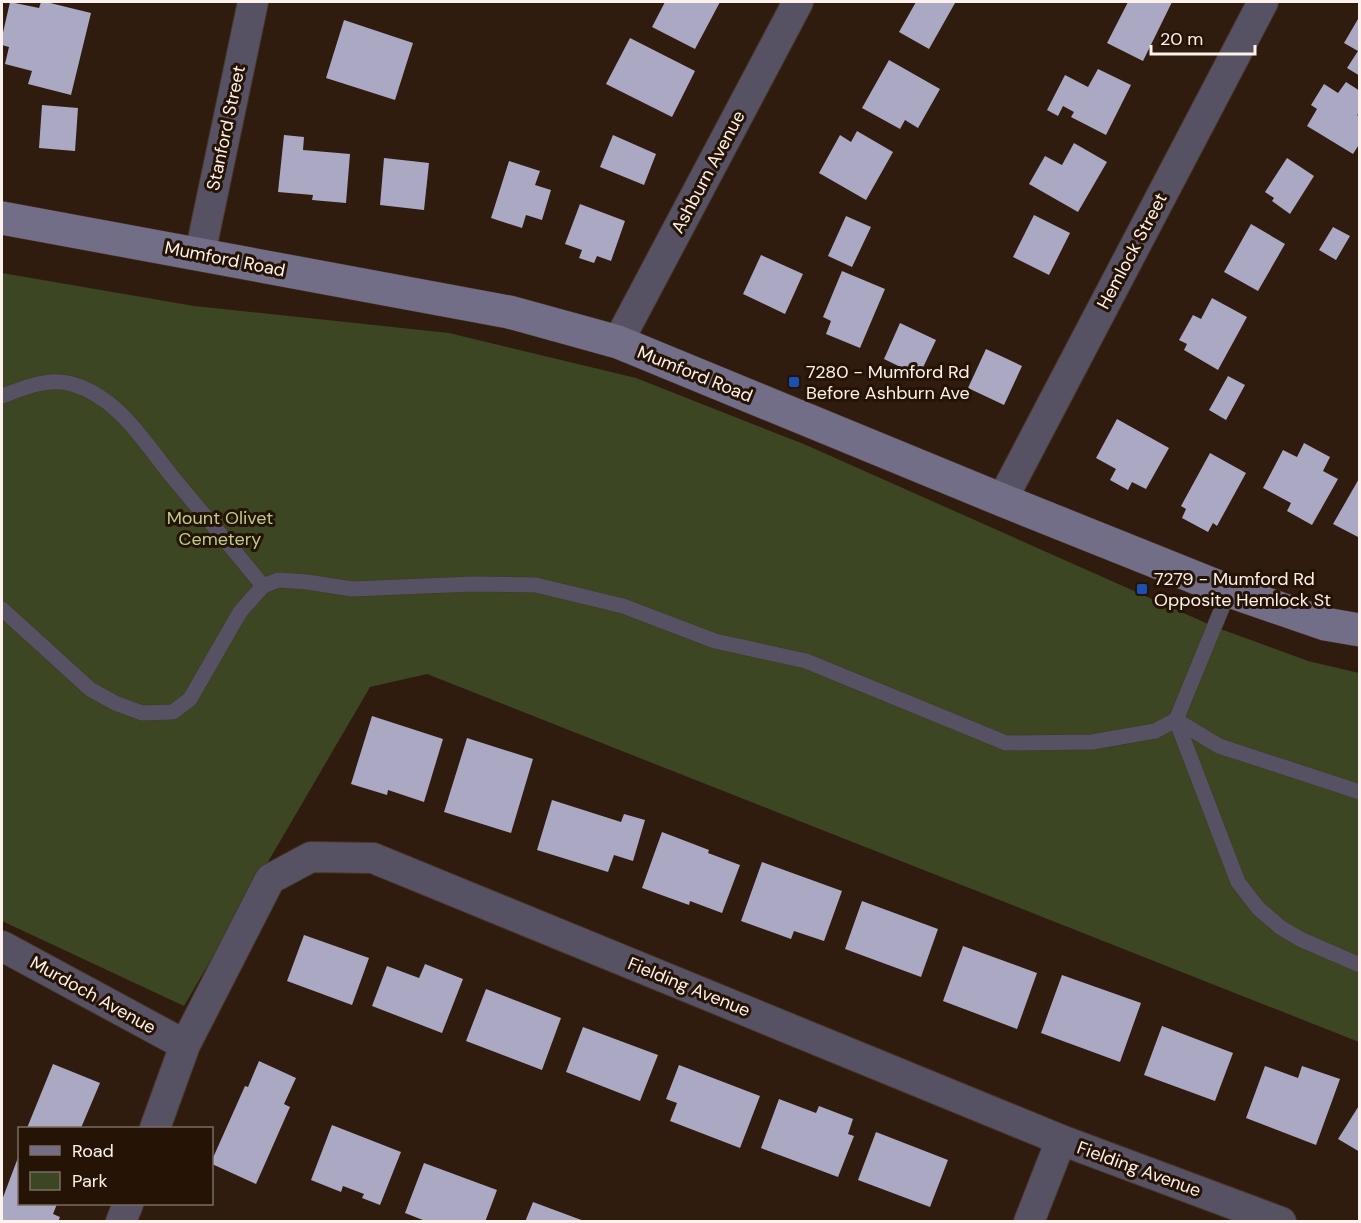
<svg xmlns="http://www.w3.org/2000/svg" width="1361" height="1223" font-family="'DM Sans',sans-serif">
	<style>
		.green { fill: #3c4622 }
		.building { fill: #aaa8c3 }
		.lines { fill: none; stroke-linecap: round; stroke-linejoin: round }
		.lane-casing { stroke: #483629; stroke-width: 16 }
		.street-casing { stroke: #483629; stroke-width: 32 }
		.secondary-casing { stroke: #483629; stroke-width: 34 }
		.lane { stroke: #565263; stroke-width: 15 }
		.street { stroke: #565263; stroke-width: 30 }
		.secondary { stroke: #736e87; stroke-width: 33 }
		.transit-dot { fill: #1a4fb4; stroke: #251305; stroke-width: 2 }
		.labels { text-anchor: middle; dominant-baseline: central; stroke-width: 6; stroke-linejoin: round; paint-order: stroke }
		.street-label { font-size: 18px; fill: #fdf2eb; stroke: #251305 }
		.poi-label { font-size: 18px; fill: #fdf2eb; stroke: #251305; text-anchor: start }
		.park-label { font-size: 18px; fill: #bbce8d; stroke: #251305 }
	</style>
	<rect width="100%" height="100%" fill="#2f1c0e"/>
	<path class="green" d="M2,273L194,306L449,333L636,378L806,445L1215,627L1308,661L1359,673V1042L427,674L370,687L184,1006L2,921Z"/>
	<path class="building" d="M10,2L39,8L41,2H46L91,13L71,95L28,84L32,71L5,64L9,47L2,45V37Z
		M665,2H720L695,49L652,27Z
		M916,2H952L955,3L929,49L899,32Z
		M1128,2H1172L1143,61L1107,43Z
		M1358,19L1360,20V76L1347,68L1358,51L1344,43Z
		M344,20L413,43L395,100L326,78Z
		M630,38L695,71L672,117L606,84Z
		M889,60L940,89L918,128L905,120L900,129L862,108Z
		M1098,69L1131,85L1106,135L1071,117L1074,112L1063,106L1058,116L1047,110L1065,75L1088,87Z
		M1346,82L1360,91V112L1357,115L1360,117V143L1353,154L1307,126L1317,109L1311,105L1324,84L1338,93Z
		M42,105L78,108L75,151L39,148Z
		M857,131L893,152L866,200L819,173L840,135L851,142Z
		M284,135L304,137L303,150L350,154L346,203L312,200L313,195L278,192Z
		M613,135L656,154L644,185L600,167Z
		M1074,143L1107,162L1078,212L1029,184L1045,156L1062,165Z
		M384,158L429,163L424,210L380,205Z
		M1287,158L1314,176L1290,214L1272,201L1274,198L1265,192Z
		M509,161L540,171L535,185L551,190L542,220L526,215L522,228L491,218Z
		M580,204L625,221L611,261L597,256L594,263L579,258L582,250L565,244Z
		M1034,215L1070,233L1049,275L1013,257Z
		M846,216L871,227L852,267L828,256Z
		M1251,224L1285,244L1258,291L1224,272Z
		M1333,227L1350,236L1336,260L1319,250Z
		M761,255L803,274L785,314L743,294Z
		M842,271L885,289L860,348L826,334L831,321L823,317Z
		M1212,298L1247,317L1218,370L1184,350L1187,344L1179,340L1193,315L1201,319Z
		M900,323L936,340L919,376L884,359Z
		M986,349L1022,366L1004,405L968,388Z
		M1228,376L1245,385L1226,420L1209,410Z
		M1117,419L1169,448L1146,489L1132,482L1128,490L1110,480L1116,469L1096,458Z
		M1304,443L1330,457L1323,471L1338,479L1312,525L1287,511L1291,503L1263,488L1283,450L1297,457Z
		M1210,453L1246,473L1217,526L1213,523L1208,532L1182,518L1186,509L1181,506Z
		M1360,477V538L1333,524Z
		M372,716L443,739L424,802L388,790L387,795L351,784Z
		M467,738L533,759L511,833L444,812Z
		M552,800L621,822L624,814L645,820L633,861L614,855L608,872L537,850Z
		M662,832L709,850L708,853L740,865L722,913L690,901L689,905L642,888Z
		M762,862L842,891L824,941L794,931L791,939L741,921Z
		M862,901L938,929L921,977L845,949Z
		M304,935L369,958L352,1005L287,981Z
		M963,946L1037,973L1017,1029L943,1001Z
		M425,964L463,979L442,1033L372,1006L387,966L419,978Z
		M1062,975L1141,1003L1120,1062L1041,1033Z
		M486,989L561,1018L542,1070L466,1041Z
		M1162,1026L1233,1053L1215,1101L1144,1075Z
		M583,1027L658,1055L640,1101L566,1072Z
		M259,1061L296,1078L284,1104L290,1107L256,1184L212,1164V1160L245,1086L248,1087Z
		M53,1064L100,1083L81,1128H27Z
		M679,1065L760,1096L740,1148L670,1121L677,1103L666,1099Z
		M1265,1066L1298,1078L1302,1066L1340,1079L1316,1145L1246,1118Z
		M779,1099L816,1113L819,1106L853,1119L848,1134L854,1136L838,1177L761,1148Z
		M1360,1104V1152L1338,1139Z
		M332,1125L401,1152L380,1205L362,1198L364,1194L343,1186L341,1192L311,1180Z
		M876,1132L948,1160L930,1207L858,1180Z
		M19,1155L20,1204H57L53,1214L60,1217L58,1222H2V1200Z
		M424,1163L497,1190L485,1222H428L405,1213Z
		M533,1202L584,1221V1222H525Z"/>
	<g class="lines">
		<g class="lane-casing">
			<path id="lane" d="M2,396C24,388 48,377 72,384C120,398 145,444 175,480C204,515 234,550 263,586
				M2,609L90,689L115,703L142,713L173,712L190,699L240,612L263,586L278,580L307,582L352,589L473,584L536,585L623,606L715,641L806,661L1006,743L1092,742L1155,731L1176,720L1229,591
				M1176,720L1238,882L1258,908L1280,927L1300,939L1360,965
				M1176,720L1219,746L1360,792"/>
		</g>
		<g class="street-casing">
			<path id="street" d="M200,254L253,2
				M618,342L798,2
				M1002,500L1263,2
				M2,946L185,1045
				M155,1128L185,1045L270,879L311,857L373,858L1061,1140L1281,1222
				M121,1222L128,1204
				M1029,1222L1061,1140"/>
		</g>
		<g class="secondary-casing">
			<path id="secondary" d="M2,218L509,312L618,342L1002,500L1229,591L1325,624L1360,630"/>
		</g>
		<use href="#lane" class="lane"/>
		<use href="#street" class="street"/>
		<use href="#secondary" class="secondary"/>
	</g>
	<g class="transit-dot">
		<rect x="788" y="376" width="12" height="12" rx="3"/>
		<rect x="1136" y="583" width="12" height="12" rx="3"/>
	</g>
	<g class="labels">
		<g class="street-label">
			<text transform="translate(226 128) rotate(-78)">Stanford Street</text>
			<text transform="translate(708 172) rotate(-62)">Ashburn Avenue</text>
			<text transform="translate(1132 251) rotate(-62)">Hemlock Street</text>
			<text transform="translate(225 259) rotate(11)">Mumford Road</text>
			<text transform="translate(695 374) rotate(22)">Mumford Road</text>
			<text transform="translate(689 987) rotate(22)">Fielding Avenue</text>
			<text transform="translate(93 995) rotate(29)">Murdoch Avenue</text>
			<text transform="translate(1139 1169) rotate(20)">Fielding Avenue</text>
		</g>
		<g class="poi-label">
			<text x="806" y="372">7280 - Mumford Rd<tspan x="806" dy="21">Before Ashburn Ave</tspan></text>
			<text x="1154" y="579">7279 - Mumford Rd<tspan x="1154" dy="21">Opposite Hemlock St</tspan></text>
		</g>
		<g class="park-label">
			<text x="220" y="518">Mount Olivet<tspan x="220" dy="21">Cemetery</tspan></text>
		</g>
	</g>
	<rect width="1361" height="1223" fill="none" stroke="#fdf2eb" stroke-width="6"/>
	<rect x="18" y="1127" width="195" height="78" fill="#251305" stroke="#7b6c61" stroke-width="1.5"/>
	<rect x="30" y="1146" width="30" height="9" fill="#736e87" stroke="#7b6c61" stroke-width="1.5"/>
	<text x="72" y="1157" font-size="18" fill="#fdf2eb">Road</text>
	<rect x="30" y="1172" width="30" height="18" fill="#3c4622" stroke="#7b6c61" stroke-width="1.5"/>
	<text x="72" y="1187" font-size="18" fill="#fdf2eb">Park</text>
	<path d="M1151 45v9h104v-9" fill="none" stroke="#fdf2eb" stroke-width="3"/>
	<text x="1160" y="45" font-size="18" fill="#fdf2eb" stroke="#251305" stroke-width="4.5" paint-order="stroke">20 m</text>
</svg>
